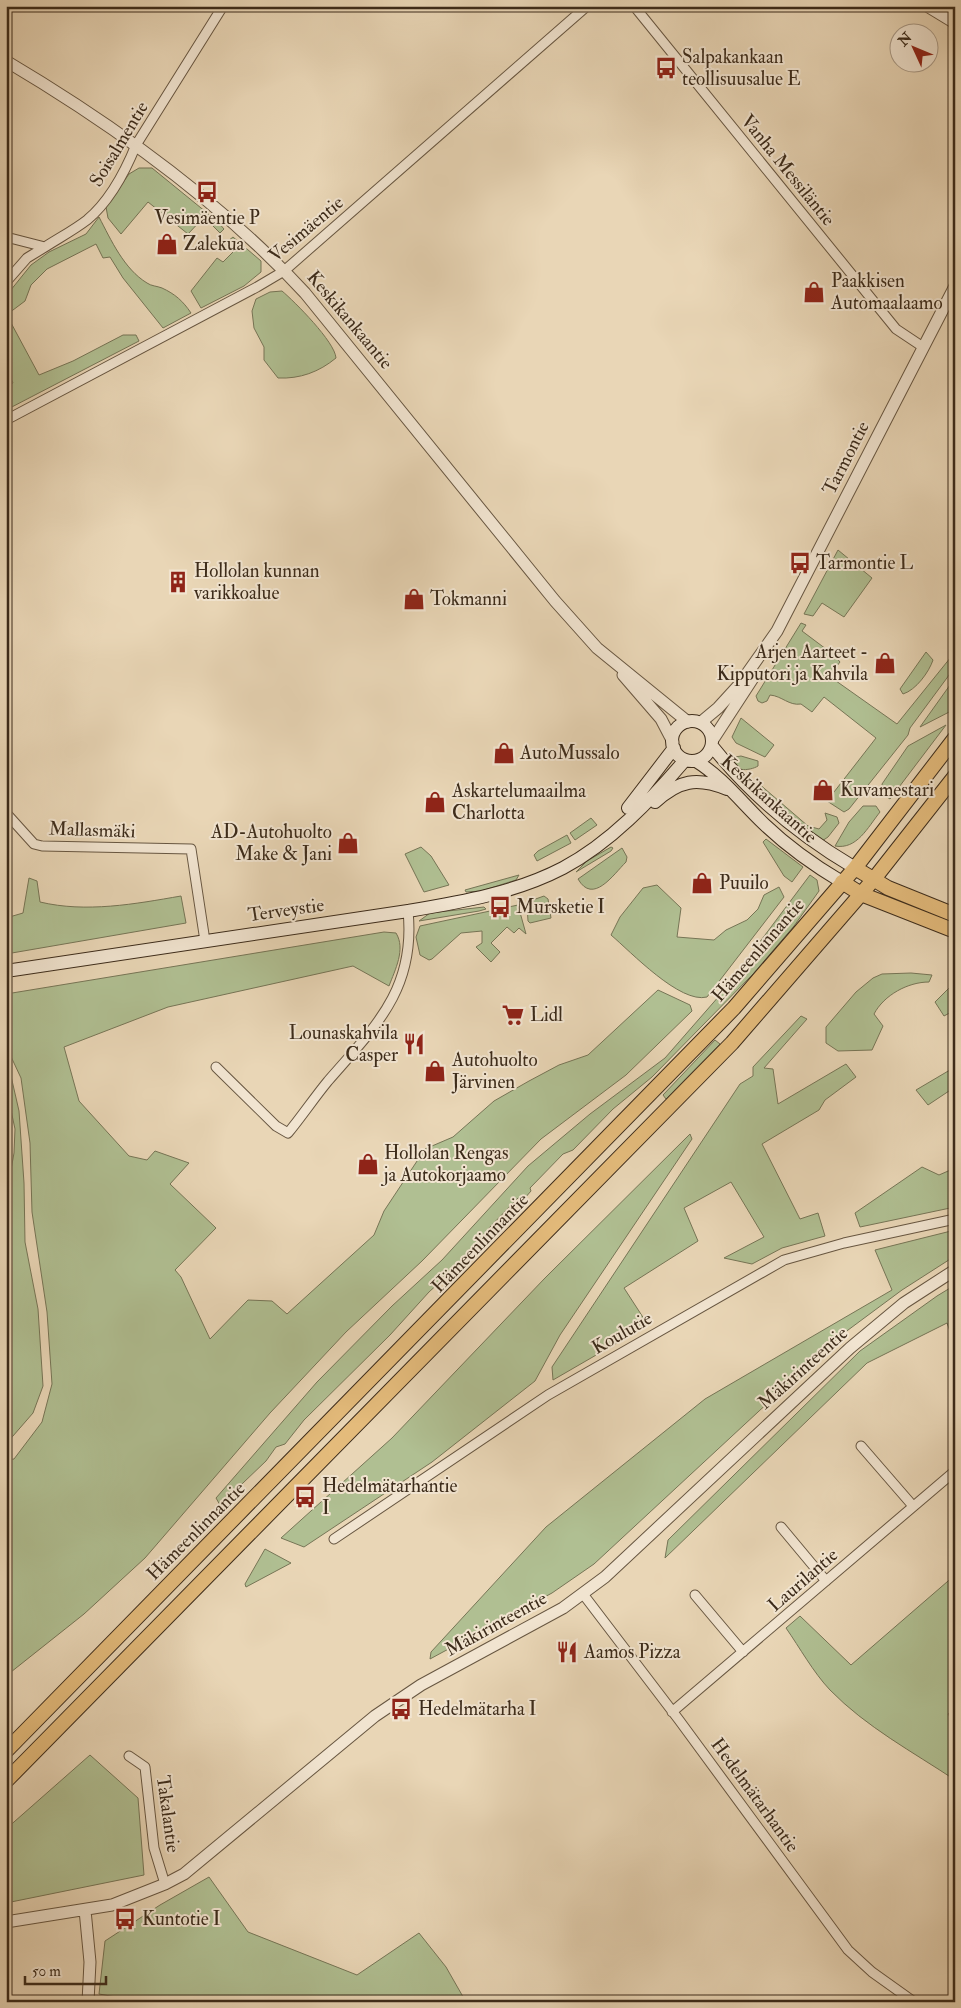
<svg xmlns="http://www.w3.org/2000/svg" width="961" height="2008" font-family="'IM FELL Double Pica',serif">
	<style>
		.green { fill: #b0bf92; stroke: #767556 }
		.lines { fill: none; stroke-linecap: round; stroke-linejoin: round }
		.minor-casing { stroke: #675641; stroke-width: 11 }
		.tertiary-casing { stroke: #675641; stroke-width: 13 }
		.secondary-casing { stroke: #3c2b1a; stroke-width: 14 }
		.primary-casing { stroke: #3c2b1a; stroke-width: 16 }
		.minor { stroke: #f1e4d0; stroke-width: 9 }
		.tertiary { stroke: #f1e4d0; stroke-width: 11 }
		.secondary { stroke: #f1e4d0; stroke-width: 12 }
		.primary { stroke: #e4bb7b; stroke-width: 14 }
		.labels { text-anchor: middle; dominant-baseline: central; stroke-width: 4; stroke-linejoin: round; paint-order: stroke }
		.poi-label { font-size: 19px; fill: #3c2b1a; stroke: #f1e4d0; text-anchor: start }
		.street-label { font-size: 19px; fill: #3c2b1a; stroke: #f1e4d0 }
	</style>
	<rect width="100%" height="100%" fill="#e9d6b6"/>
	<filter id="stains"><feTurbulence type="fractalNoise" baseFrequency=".004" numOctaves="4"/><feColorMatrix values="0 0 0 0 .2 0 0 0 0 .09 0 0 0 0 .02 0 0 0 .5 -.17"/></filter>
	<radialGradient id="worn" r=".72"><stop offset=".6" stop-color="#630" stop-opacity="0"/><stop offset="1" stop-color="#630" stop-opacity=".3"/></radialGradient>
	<path class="green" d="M139,168H152L217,221L224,229L220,233L204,217L188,234L148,202L121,234L108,218L106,207L129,174Z
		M99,217C111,240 124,269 147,283C151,286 157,286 162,288C175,294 183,301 191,313L163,328L123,278L110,257L103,258L96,244L47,269L31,285L25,301L9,313L10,321L39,375L73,361L123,335H136L139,341L6,410V387L13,383L6,368V296L31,265L49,252L86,234Z
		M233,237L261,261V272L244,286L201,308L191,291L217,258L223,262L236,249L228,241Z
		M282,291C295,302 335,342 336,358C319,372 300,379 278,378L264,360V347L254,328L252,311L256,299L270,292Z
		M838,550L872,578L844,617L822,603L813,616L804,614Z
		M801,623L806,625L802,631L834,655L840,662L829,676L897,724L955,652V667L910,728L908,735L849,809L844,812L827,801L876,738L824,697L812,712L801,704C789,706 782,696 770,695L767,701L762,703L758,701L756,696Z
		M926,652L933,660C929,672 916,690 903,694L900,689Z
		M955,678V709L920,727Z
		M741,718L774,745L765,757L736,743L732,737Z
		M946,725L890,799L883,794L882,784L908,746Z
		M741,756L758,761V766C750,771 729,773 735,757Z
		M758,783L808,826L819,829L827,820L825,813L837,817L839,823L828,837L822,841L809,833L754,784Z
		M863,806H876L880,812C868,827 857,850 835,846L849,822Z
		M591,818L597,825L575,840L570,833Z
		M567,835L571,843L537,861L534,855L538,851Z
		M766,839L803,867L792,882L784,876L763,842Z
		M421,847L431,856L449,885L424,892L405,854Z
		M611,847L613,848L611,851L576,872L587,861Z
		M622,848L627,857L626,862C613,875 593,905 578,879Z
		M519,875L516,880L481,891L466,892L465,890Z
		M810,875L817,880L819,891L794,926L753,974L652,1077L613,1109L573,1150L563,1154L530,1188L531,1191L524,1199L518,1198L489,1228L479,1246L429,1292L390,1335L304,1420L285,1444L276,1447L266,1461L220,1505L216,1498L317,1382L392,1306L442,1260L528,1166L590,1114L665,1058L720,995Z
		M29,878L37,881L40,902C86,913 135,904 181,896L186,923L6,954V918L23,913Z
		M657,885L681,908L677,937L714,940L726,930L747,920L758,909L764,895L779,887L784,897L707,997C680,1004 631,952 611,935L620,917L643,888Z
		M544,896L548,899L551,918L530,923L528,921L527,905L530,901Z
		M518,905L526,934L519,928L514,933L507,927L491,943L500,952L491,962L476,947L482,943V931L461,933L432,959L429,960L420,955L416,937L420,926Z
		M484,907L486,909L479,911L419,921L430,913Z
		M384,932L396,933C406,949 395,970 389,986L353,966L168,1007L64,1047L79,1101L129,1156L147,1160L155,1151L189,1163L170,1184L216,1228L175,1270L181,1277L210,1339L248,1300L272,1301L287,1314L374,1235L384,1211L425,1149L453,1137L494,1101L529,1081L559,1065L588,1055L658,990L690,1005L692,1011L626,1075L541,1139L422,1261L346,1332L270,1413L145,1558L84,1614L11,1672L9,1677L6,1674V1460L14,1459L42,1422L52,1384L47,1312L32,1212L30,1143L21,1078L6,1046V994Z
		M911,973L932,975L929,982C908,982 884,995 874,1014L883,1026L872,1050L838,1051L826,1043V1027L856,992L873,978L882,974Z
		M955,982V1010L944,1016L935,1002Z
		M801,1016L807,1019L764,1068L773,1069L778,1104L846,1064L856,1077L825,1100L819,1110L762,1144L800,1219L818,1213L825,1236L782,1248L752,1264L724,1258L764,1237L731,1182L684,1208L698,1241L624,1288L648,1325L553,1380L552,1367L740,1084L753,1076V1067Z
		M715,1040L720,1044L666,1099L663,1095Z
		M6,1067L11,1076L19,1111L24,1183L25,1242L38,1309L43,1386L33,1413L6,1444V1388L11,1361L6,1308V1198L14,1153L15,1129L6,1087Z
		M955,1067V1087L928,1105L916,1090Z
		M690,1134L692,1139L560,1335L535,1381L432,1462L304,1547L281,1538L392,1438L545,1278Z
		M922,1167L939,1175L955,1168V1207L860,1227L855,1213Z
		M955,1230V1256L902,1290L840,1336L594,1564L552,1593L430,1659L431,1652L546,1527L705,1399L892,1290L875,1250Z
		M955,1285V1345L947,1323L867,1363L665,1558L668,1540L860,1351L937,1296Z
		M265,1549L291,1563L246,1587L245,1584Z
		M955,1575V1707L948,1714L955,1724V1780C913,1752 866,1727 830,1690C813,1672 800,1648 786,1628L800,1616L851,1665Z
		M90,1755L138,1798L144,1875L6,1903V1829Z
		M209,1877L248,1932L357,1975L419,1933L446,1967L466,2002H144L99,1994L105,1941L160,1905Z"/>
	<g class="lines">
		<g class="minor-casing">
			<path id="minor" d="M634,6L896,329L923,347
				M6,237L45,247C59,238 74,230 87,220C110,201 125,172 136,145L223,6
				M6,282L27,258L45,247
				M6,420L257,287L284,271L587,6
				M6,813L34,844L42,846L191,849L205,941
				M216,1067L276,1126L288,1133C302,1116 314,1098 328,1081C375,1027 416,989 408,911
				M861,1446L913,1506
				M781,1527L826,1581
				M334,1539L548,1395L784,1260L844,1243L955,1219
				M583,1594L679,1720L848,1950L872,1972L914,2002
				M695,1595L743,1652
				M672,1712L955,1471
				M129,1756L145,1767L154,1848L165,1884"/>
		</g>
		<g class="tertiary-casing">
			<path id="tertiary" d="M927,6L955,23
				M6,61C114,125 220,201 305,293L555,601L597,648L688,722
				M623,675L661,719L673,742
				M700,723L718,708L739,685L777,631L955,286
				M712,741L755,675
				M85,1910L90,1962L88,2002
				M6,1922L112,1905L165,1884L184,1874L375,1716L421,1685L563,1608L605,1577L850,1348L904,1303L955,1270"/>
		</g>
		<g class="secondary-casing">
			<path id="secondary" d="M672 741a20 20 0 1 1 40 0a20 20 0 1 1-40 0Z
				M712,746C752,796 799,835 855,868
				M696,761C722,777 742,803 764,824C787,846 815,866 842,882
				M655,802C679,780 697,777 727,789
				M628,808L674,748
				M6,971L408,911C461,902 515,893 563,868C610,843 651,800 685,760"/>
		</g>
		<g class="primary-casing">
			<path id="primary" d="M855,868L888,888L955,915
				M842,882L861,894L955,931
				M6,1751L734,1008L855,868L955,738
				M6,1781L732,1043L874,879L955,776"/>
		</g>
		<use href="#minor" class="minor"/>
		<use href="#tertiary" class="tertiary"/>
		<use href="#secondary" class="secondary"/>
		<use href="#primary" class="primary"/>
	</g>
	<defs>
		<g id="bus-bare" transform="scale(1.725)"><path d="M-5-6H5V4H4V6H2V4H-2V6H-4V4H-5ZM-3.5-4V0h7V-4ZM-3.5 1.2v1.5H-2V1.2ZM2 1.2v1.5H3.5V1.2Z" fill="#8f2418" stroke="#f1e4d0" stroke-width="2.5" paint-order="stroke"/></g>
		<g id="shop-bare" transform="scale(1.725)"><path d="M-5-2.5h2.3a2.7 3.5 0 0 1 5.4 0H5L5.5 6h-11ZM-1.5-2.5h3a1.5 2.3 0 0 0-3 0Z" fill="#8f2418" stroke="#f1e4d0" stroke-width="2.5" paint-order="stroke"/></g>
		<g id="building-bare" transform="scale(1.725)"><path d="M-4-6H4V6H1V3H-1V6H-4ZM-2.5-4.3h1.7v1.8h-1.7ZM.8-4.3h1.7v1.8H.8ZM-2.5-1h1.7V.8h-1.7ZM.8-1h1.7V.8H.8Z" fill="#8f2418" stroke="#f1e4d0" stroke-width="2.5" paint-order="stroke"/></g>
		<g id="supermarket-bare" transform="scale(1.725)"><path d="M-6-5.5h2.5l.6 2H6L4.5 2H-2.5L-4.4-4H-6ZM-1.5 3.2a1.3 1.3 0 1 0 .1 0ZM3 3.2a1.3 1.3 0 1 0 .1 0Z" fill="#8f2418" stroke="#f1e4d0" stroke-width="2.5" paint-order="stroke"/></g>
		<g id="restaurant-bare" transform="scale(1.725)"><path d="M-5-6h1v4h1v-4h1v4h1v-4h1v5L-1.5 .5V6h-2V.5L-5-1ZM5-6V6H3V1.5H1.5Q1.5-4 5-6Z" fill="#8f2418" stroke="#f1e4d0" stroke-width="2.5" paint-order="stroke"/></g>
	</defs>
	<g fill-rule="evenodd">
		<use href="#bus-bare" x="666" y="68"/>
		<use href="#bus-bare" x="207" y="192"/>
		<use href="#shop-bare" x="167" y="244"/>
		<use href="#shop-bare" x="814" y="292"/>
		<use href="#bus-bare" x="800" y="563"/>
		<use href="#building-bare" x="178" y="582"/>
		<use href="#shop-bare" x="414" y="599"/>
		<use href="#shop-bare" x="885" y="663"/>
		<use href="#shop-bare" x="504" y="753"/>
		<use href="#shop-bare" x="823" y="790"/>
		<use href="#shop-bare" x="435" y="802"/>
		<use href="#shop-bare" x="348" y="843"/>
		<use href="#shop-bare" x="702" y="883"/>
		<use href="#bus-bare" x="500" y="907"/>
		<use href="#supermarket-bare" x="513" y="1015"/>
		<use href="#restaurant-bare" x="414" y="1044"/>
		<use href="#shop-bare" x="435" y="1071"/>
		<use href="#shop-bare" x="368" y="1164"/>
		<use href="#bus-bare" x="305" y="1497"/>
		<use href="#restaurant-bare" x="567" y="1652"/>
		<use href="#bus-bare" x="401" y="1709"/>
		<use href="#bus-bare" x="125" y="1919"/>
	</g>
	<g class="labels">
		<g class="poi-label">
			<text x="682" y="57">Salpakankaan<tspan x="682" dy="22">teollisuusalue E</tspan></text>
			<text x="207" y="218" text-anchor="middle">Vesimäentie P</text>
			<text x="183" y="244">Zalekua</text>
			<text x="831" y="281">Paakkisen<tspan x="831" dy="22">Automaalaamo</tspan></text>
			<text x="816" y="563">Tarmontie L</text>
			<text x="194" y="571">Hollolan kunnan<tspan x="194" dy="22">varikkoalue</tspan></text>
			<text x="430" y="599">Tokmanni</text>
			<text x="868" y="652" text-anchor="end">Arjen Aarteet -<tspan x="868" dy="22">Kipputori ja Kahvila</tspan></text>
			<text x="520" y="753">AutoMussalo</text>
			<text x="840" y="790">Kuvamestari</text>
			<text x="452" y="791">Askartelumaailma<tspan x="452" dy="22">Charlotta</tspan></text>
			<text x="332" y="832" text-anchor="end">AD-Autohuolto<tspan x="332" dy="22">Make &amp; Jani</tspan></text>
			<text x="719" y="883">Puuilo</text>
			<text x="516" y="907">Mursketie I</text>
			<text x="530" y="1015">Lidl</text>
			<text x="398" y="1033" text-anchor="end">Lounaskahvila<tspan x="398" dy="22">Casper</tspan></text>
			<text x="452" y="1060">Autohuolto<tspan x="452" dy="22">Järvinen</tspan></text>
			<text x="384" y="1153">Hollolan Rengas<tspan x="384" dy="22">ja Autokorjaamo</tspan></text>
			<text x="322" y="1486">Hedelmätarhantie<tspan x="322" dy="22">I</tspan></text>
			<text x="584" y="1652">Aamos Pizza</text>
			<text x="418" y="1709">Hedelmätarha I</text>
			<text x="142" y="1919">Kuntotie I</text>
		</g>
		<g class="street-label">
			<text transform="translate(119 144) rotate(-59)">Soisalmentie</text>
			<text transform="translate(788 170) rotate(51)">Vanha Messiläntie</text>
			<text transform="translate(306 229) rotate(-40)">Vesimäentie</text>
			<text transform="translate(350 320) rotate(50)">Keskikankaantie</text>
			<text transform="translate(846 458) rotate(-63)">Tarmontie</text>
			<text transform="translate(769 799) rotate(42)">Keskikankaantie</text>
			<text transform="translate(92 830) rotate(2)">Mallasmäki</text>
			<text transform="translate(286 910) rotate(-8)">Terveystie</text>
			<text transform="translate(758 950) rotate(-49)">Hämeenlinnantie</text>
			<text transform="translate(480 1243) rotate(-46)">Hämeenlinnantie</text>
			<text transform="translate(622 1333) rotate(-30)">Koulutie</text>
			<text transform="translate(803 1368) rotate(-42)">Mäkirinteentie</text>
			<text transform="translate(196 1531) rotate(-45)">Hämeenlinnantie</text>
			<text transform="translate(803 1580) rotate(-41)">Laurilantie</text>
			<text transform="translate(496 1624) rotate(-29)">Mäkirinteentie</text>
			<text transform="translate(755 1795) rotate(54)">Hedelmätarhantie</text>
			<text transform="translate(168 1814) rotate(82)">Takalantie</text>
		</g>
	</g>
	<rect width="961" height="2008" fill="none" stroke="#e9d6b6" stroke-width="25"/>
	<rect x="8" y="8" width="946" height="1993" fill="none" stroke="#3c2b1a" stroke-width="2.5"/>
	<rect x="12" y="12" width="936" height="1983" fill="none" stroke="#3c2b1a"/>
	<g transform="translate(914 48) rotate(314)"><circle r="24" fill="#f1e4d0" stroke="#a99a87"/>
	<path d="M0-4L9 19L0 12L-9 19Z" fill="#8f2418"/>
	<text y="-8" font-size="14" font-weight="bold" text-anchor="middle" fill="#3c2b1a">N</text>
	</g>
	<path d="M25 1976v8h81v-8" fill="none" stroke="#3c2b1a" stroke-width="2.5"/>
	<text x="32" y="1976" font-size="15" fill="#3c2b1a" stroke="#f1e4d0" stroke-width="4" paint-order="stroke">50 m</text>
	<rect width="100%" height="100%" filter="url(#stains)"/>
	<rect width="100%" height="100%" fill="url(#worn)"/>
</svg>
